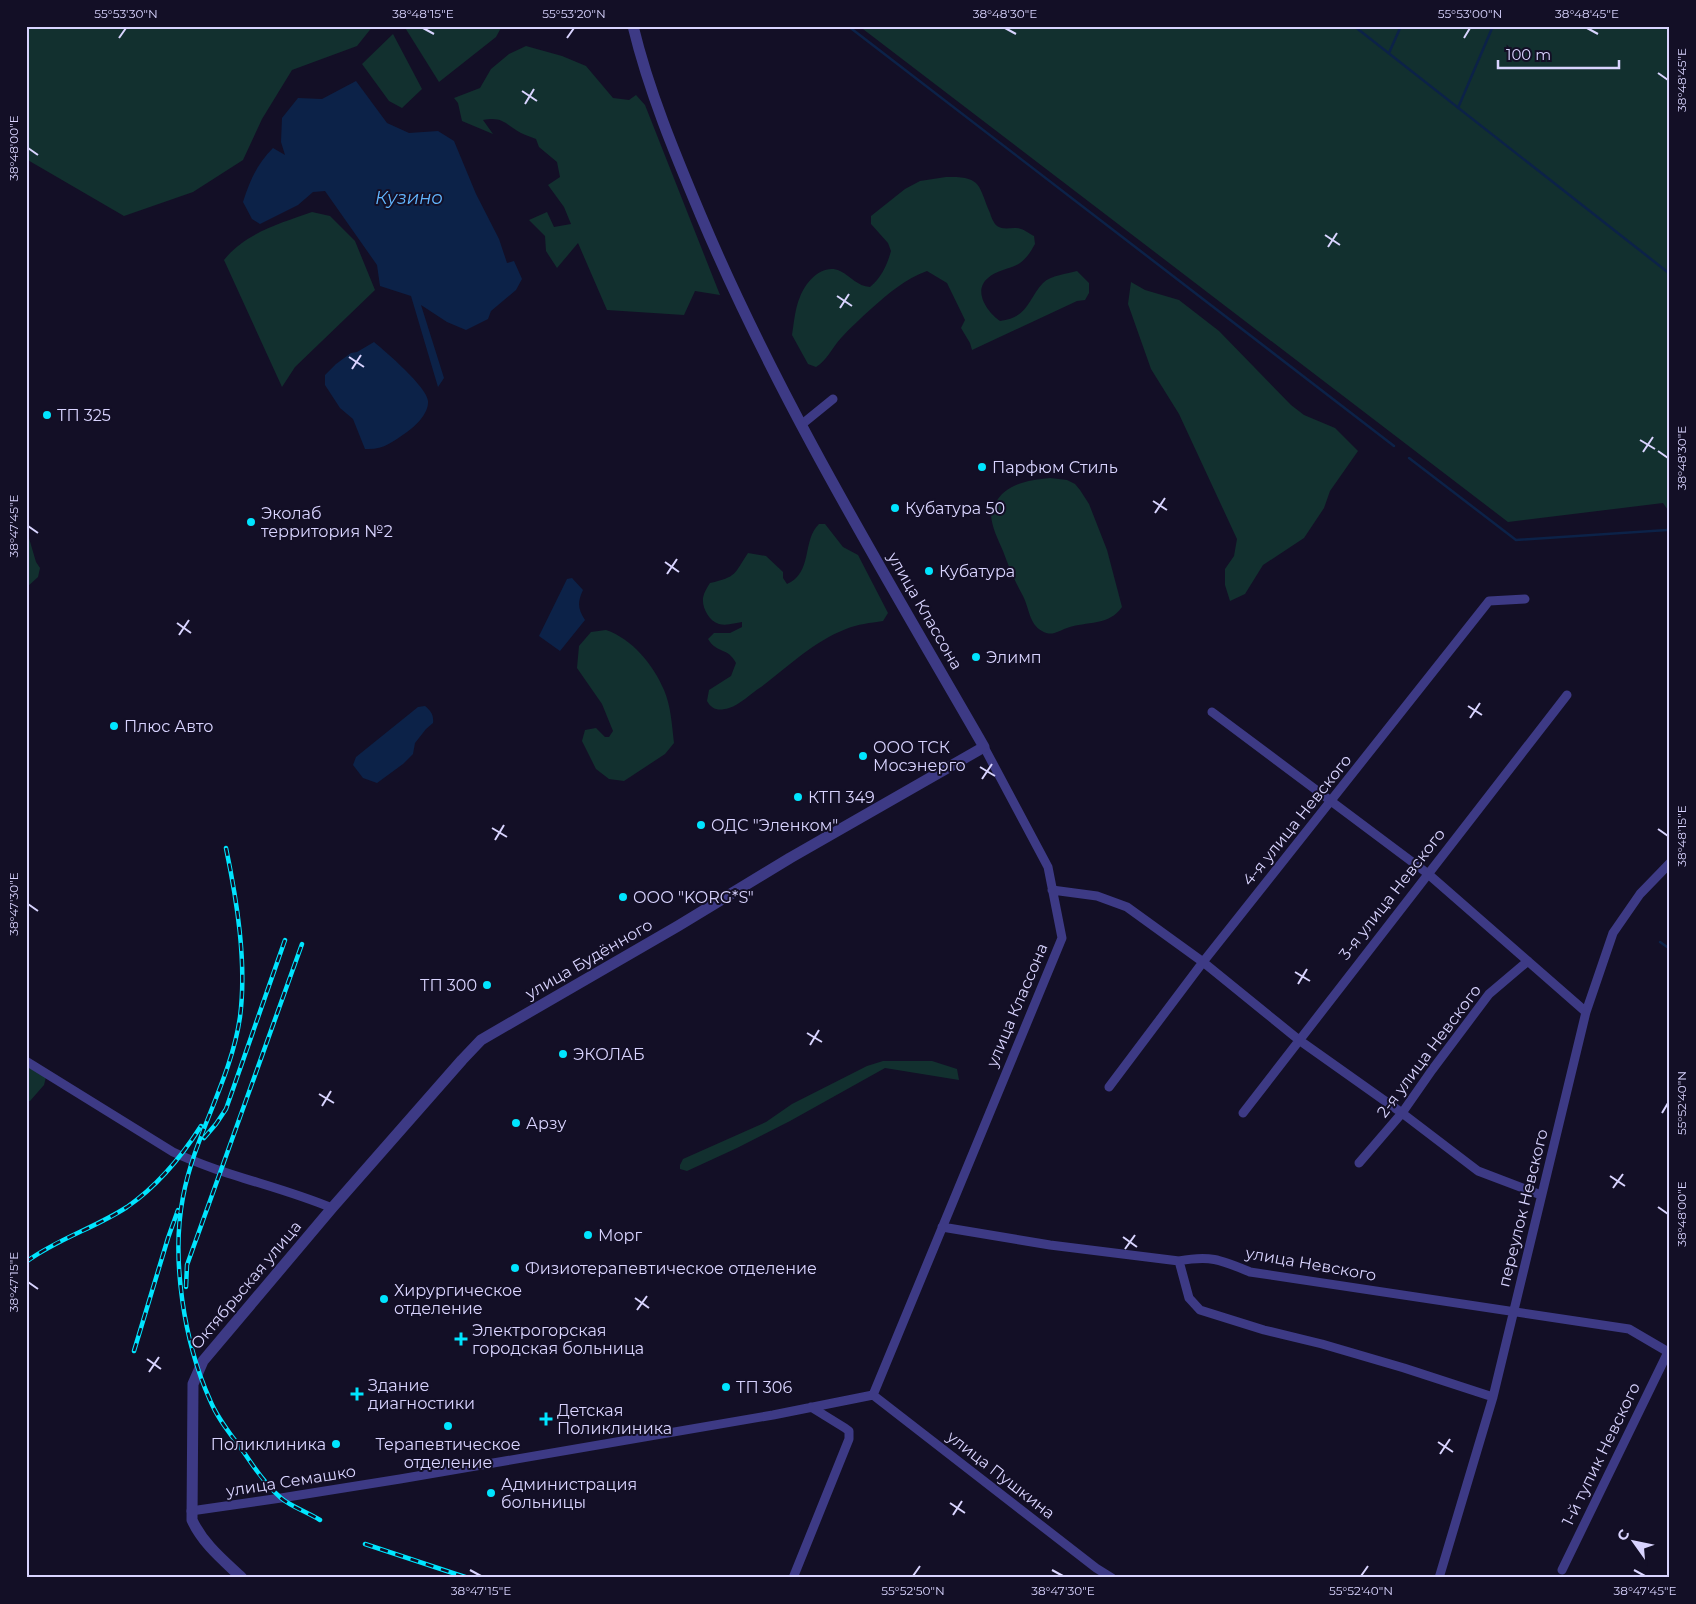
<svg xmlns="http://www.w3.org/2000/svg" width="1696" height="1604" font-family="Montserrat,sans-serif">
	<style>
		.green { fill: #12302f }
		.water { fill: #0c2248 }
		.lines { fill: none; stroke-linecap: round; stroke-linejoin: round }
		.stream { stroke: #0c2248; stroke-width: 2.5 }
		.minor { stroke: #3d3a85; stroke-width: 9 }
		.tertiary { stroke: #3d3a85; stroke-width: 11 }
		.rail-casing { stroke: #00e5ff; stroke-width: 4.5 }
		.rail { stroke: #130f26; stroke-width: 2.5; stroke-dasharray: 8; stroke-linecap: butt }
		.ticks { fill: none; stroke: #d9d4ff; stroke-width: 2 }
		.poi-dot { fill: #00e5ff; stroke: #130f26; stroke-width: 2 }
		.labels { text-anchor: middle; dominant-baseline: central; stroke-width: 4; stroke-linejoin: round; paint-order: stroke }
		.poi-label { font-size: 16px; fill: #d9d4ff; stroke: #130f26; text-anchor: start }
		.street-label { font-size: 16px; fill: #d9d4ff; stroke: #130f26 }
		.water-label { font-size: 18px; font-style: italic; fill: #62b6ff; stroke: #130f26 }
		.neatline { fill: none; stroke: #d9d4ff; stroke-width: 2 }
		.ticks-label { font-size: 12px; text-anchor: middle; fill: #d9d4ff }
	</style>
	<rect width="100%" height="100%" fill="#130f26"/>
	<path class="green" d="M26,26H373L357,46L292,70L262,119L243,160L193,192L124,216L26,159Z
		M404,26H502L496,37L439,82Z
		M859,26H1670V513L1663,503L1508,522Z
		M393,34L422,89L402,108L389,101L362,64Z
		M526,46L562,56L586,66L613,98L629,100L636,95L645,105L720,295L695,291L684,315L607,310L578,243L557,268L546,251L545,236L529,220L547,212L554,227L571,224L564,207L548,185L560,177L557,162L539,147L536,139C531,137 525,135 521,133C505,124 503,116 483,120L493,134L462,121L458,103L454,98L480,88L491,69L509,54Z
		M946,177C982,176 978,185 990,213C991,217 993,221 995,224C1002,232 1012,226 1021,229C1025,230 1030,234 1034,236L1035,244C1031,251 1027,258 1020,263C1011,269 996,270 988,278C972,291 988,313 1000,321C1028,318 1028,299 1043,283C1051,275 1067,274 1077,271L1089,283V293L1085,300L1077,301L972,350L970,343L961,328L965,320L947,283L927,271C905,279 889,293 872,308C861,318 851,327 841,338C832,348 827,360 816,367L808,364L792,335C794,323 795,308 800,297C806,281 823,263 840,271C852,277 857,286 870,287C882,277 887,265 891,251L888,243L871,224V216L905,189L920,181Z
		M312,212L330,216L355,241L375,290L295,367L282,387L224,260C245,233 281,223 312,212Z
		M1131,282L1145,290L1179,300L1219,331L1291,405L1304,415L1335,428L1358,451L1330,491L1324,508L1304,538L1263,565L1245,594L1230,601L1225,585V569L1234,556L1237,539L1179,414L1151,369L1128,304Z
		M1050,478L1067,480L1075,484L1080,490L1089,504L1107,550L1122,607C1109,626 1087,621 1067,628C1058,631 1052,637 1042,631C1029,624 1029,607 1023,596C1014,580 1009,567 1003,551C998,539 992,528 991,515C991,511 994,507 995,504C1005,483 1030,480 1050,478Z
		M819,524H825L843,547L858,555L888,613L883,621C870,623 858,624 846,629C814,641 788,667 761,687C751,693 740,705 729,708C719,711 712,710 707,701L709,690L731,676L736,663C728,647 717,654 708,639L714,633H730L742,627V622C735,623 727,626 719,624C709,621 702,608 703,598C704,592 707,588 710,583C737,577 734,574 748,553L766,556L783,572V578L787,584C813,573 802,540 819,524Z
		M26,528L36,562L40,568L38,577L26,588Z
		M606,630C632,639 653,664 664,690C671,706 672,726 674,743L665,754L624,781L609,779L596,769L582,741L585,730L596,728L605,737H609L613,731L602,704L577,668L579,646L591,632Z
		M883,1061H932L957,1069L959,1080L885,1068L790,1121L737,1148L687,1171L680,1169V1165L683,1159L766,1122L792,1104L867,1066Z
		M26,1064L46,1077L44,1085L30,1101H26Z"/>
	<path class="water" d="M356,81L387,123L409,133L438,131L454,141L476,194L499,239L507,263L514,261L522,279L516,290L491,311L488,319L466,330L447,322L421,305L444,378L438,387L411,296L380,286L377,265L325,191L313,192L298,205L260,224L252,219L243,202C250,180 257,164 273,148L285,155L281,142L282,118L298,98L322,99Z
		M374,342C386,352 427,387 428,401C429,413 416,426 407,432C392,442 384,450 365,449L353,419L340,408L325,385V375L336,364L351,353L357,352Z
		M572,578L583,590C577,603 578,609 585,620L560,651L539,636L567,579Z
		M425,706C431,711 434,715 433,723L426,729L415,743L413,754L403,764L377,783L363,778L353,765L356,757L418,707Z"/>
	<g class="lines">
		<path class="stream" d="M848,26L1394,446
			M1354,26L1670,274
			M1389,53L1401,26
			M1458,108L1493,26
			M1409,458L1516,540L1667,530L1670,526
			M1660,942L1670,949"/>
		<path class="minor" d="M801,425L833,399
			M1212,712L1427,873L1586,1012
			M1052,890L1097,896L1127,907L1203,962L1299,1040L1402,1113L1478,1171L1541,1195
			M26,1061L173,1152C224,1176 280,1186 332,1208
			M1109,1087L1203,962L1489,601L1525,599
			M1243,1113L1567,695
			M1359,1163L1402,1113L1432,1070L1489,994L1528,961
			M942,1227L1050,1245L1179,1261C1211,1255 1221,1260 1250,1272L1629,1329L1670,1353
			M1179,1261L1189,1298L1200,1310L1264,1330L1322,1344L1404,1368L1493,1397
			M873,1395L1062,938L1048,867L984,747
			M873,1395L1096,1568L1112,1578
			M191,1511L281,1498L400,1479L773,1415L873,1395
			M1562,1570L1668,1352
			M793,1578L849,1439V1431L845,1428L811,1407
			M1439,1578L1493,1397L1586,1012L1613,933L1640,894L1670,863"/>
		<path class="tertiary" d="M242,1578C223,1560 203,1544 192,1520L193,1384L203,1361L332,1208L462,1060L481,1040L678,926L790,858L984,747C884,573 779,401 701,216C675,154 649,92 633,26"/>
		<g class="rail-casing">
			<path id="rail" d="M226,848C237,901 247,963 240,1017C231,1080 194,1136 183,1197C171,1259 184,1342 210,1400C218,1420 233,1437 245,1454C255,1469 267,1486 281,1498C290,1506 309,1513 320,1520
				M204,1138L216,1124L226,1109L285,940
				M26,1262C57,1239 95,1228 127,1207C156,1187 182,1156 201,1126
				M186,1287L187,1265L302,944
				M134,1351L168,1238L178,1210
				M365,1544L468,1578"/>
		</g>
		<use href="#rail" class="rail"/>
	</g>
	<path class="ticks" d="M423,28L434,34M1005,28L1016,34M1587,28L1598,34M119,38L126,28M567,38L574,28M1464,38L1470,28M1658,73L1668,80M522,91L537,101M525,104L534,89M28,148L38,155M1325,235L1340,245M1328,247L1337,233M837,296L852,306M840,308L849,294M349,357L364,367M352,369L361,355M1640,440L1655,449M1658,451L1668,458M1643,452L1653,437M1153,501L1167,510M1155,513L1165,498M28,526L38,533M665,562L679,572M667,574L677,559M177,623L191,633M179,635L189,620M1468,706L1482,715M1470,718L1480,703M980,767L995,776M982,779L992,764M492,828L507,837M1658,829L1668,836M495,840L504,825M28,904L38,911M1295,972L1310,981M1298,984L1307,969M807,1033L822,1042M810,1045L819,1030M319,1094L334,1103M322,1106L331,1091M1662,1113L1668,1103M1610,1176L1625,1186M1613,1188L1623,1174M1658,1207L1668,1214M1123,1237L1137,1247M1125,1249L1135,1235M28,1282L38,1289M635,1298L649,1308M637,1310L647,1296M147,1359L161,1369M149,1372L159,1357M1438,1442L1453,1452M1440,1454L1450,1439M950,1503L965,1513M953,1515L962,1501M470,1570L481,1576M1052,1570L1063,1576M1634,1570L1645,1576M913,1576L920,1566M1361,1576L1368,1566"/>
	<g class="poi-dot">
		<circle cx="47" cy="415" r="5"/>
		<circle cx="982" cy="467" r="5"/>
		<circle cx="895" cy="508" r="5"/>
		<circle cx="251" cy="522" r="5"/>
		<circle cx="929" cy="571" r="5"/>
		<circle cx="976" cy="657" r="5"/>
		<circle cx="114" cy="726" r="5"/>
		<circle cx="863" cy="756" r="5"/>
		<circle cx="798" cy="797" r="5"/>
		<circle cx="701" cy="825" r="5"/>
		<circle cx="623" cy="897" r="5"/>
		<circle cx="487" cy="985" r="5"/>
		<circle cx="563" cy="1054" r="5"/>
		<circle cx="516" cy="1123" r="5"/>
		<circle cx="588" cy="1235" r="5"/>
		<circle cx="515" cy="1268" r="5"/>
		<circle cx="384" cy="1299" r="5"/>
		<path d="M458.5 1331.5h5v5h5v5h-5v5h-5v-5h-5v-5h5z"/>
		<circle cx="726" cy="1387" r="5"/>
		<path d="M354.5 1386.5h5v5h5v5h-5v5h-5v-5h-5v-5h5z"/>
		<path d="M543.5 1411.5h5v5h5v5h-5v5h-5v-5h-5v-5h5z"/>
		<circle cx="448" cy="1426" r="5"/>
		<circle cx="336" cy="1444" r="5"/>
		<circle cx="491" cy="1493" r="5"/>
	</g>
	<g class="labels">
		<g class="poi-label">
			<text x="57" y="415">ТП 325</text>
			<text x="992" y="467">Парфюм Стиль</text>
			<text x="905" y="508">Кубатура 50</text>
			<text x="261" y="513">Эколаб<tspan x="261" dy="18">территория №2</tspan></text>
			<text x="939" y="571">Кубатура</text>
			<text x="986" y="657">Элимп</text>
			<text x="124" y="726">Плюс Авто</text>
			<text x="873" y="747">ООО ТСК<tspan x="873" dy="18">Мосэнерго</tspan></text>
			<text x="808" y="797">КТП 349</text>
			<text x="711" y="825">ОДС "Эленком"</text>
			<text x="633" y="897">ООО "KORG*S"</text>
			<text x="477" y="985" text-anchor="end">ТП 300</text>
			<text x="573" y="1054">ЭКОЛАБ</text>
			<text x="526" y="1123">Арзу</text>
			<text x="598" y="1235">Морг</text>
			<text x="525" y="1268">Физиотерапевтическое отделение</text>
			<text x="394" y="1290">Хирургическое<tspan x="394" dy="18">отделение</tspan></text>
			<text x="472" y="1330">Электрогорская<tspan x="472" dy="18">городская больница</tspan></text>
			<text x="368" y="1385">Здание<tspan x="368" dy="18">диагностики</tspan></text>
			<text x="736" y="1387">ТП 306</text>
			<text x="557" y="1410">Детская<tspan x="557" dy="18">Поликлиника</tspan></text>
			<text x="326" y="1444" text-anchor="end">Поликлиника</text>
			<text x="448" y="1444" text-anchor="middle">Терапевтическое<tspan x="448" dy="18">отделение</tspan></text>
			<text x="501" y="1484">Администрация<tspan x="501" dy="18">больницы</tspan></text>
		</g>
		<g class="street-label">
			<text transform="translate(925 611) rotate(60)">улица Классона</text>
			<text transform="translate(1297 820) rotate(-51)">4-я улица Невского</text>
			<text transform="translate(1392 894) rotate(-52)">3-я улица Невского</text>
			<text transform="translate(589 959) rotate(-30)">улица Будённого</text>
			<text transform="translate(1017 1005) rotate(-67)">улица Классона</text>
			<text transform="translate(1429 1051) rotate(-53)">2-я улица Невского</text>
			<text transform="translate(1523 1208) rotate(-76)">переулок Невского</text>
			<text transform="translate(1311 1264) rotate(10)">улица Невского</text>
			<text transform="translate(246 1285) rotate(-50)">Октябрьская улица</text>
			<text transform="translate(1601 1454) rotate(-64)">1-й тупик Невского</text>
			<text transform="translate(1001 1475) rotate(38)">улица Пушкина</text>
			<text transform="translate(291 1481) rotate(-9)">улица Семашко</text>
		</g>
		<g class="water-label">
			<text x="409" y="198">Кузино</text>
		</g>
	</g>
	<rect width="1696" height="1604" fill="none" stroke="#130f26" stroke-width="55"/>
	<g transform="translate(1634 1542) rotate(303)" stroke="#130f26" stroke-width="4" paint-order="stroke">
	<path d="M0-4L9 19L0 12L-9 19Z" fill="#d9d4ff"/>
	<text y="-8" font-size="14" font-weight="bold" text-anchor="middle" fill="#d9d4ff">С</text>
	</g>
	<path d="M1498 60v8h121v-8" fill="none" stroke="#d9d4ff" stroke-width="2.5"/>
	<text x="1506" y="60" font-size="15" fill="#d9d4ff" stroke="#130f26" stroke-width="4" paint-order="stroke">100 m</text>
	<rect x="28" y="28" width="1640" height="1548" class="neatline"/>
	<g class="ticks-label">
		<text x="126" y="18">55°53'30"N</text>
		<text x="423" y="18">38°48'15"E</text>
		<text x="574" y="18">55°53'20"N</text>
		<text x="1005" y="18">38°48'30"E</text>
		<text x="1470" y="18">55°53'00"N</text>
		<text x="1587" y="18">38°48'45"E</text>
		<text transform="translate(1682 80) rotate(-90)" y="4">38°48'45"E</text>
		<text transform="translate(14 148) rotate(-90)" y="4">38°48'00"E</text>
		<text transform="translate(1682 458) rotate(-90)" y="4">38°48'30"E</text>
		<text transform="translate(14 526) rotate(-90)" y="4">38°47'45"E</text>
		<text transform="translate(1682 836) rotate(-90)" y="4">38°48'15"E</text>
		<text transform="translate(14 904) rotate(-90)" y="4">38°47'30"E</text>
		<text transform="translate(1682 1103) rotate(-90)" y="4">55°52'40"N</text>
		<text transform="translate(1682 1214) rotate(-90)" y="4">38°48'00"E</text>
		<text transform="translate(14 1282) rotate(-90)" y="4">38°47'15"E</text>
		<text x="481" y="1595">38°47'15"E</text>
		<text x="913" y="1595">55°52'50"N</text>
		<text x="1063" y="1595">38°47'30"E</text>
		<text x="1361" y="1595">55°52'40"N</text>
		<text x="1645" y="1595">38°47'45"E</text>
	</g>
</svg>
